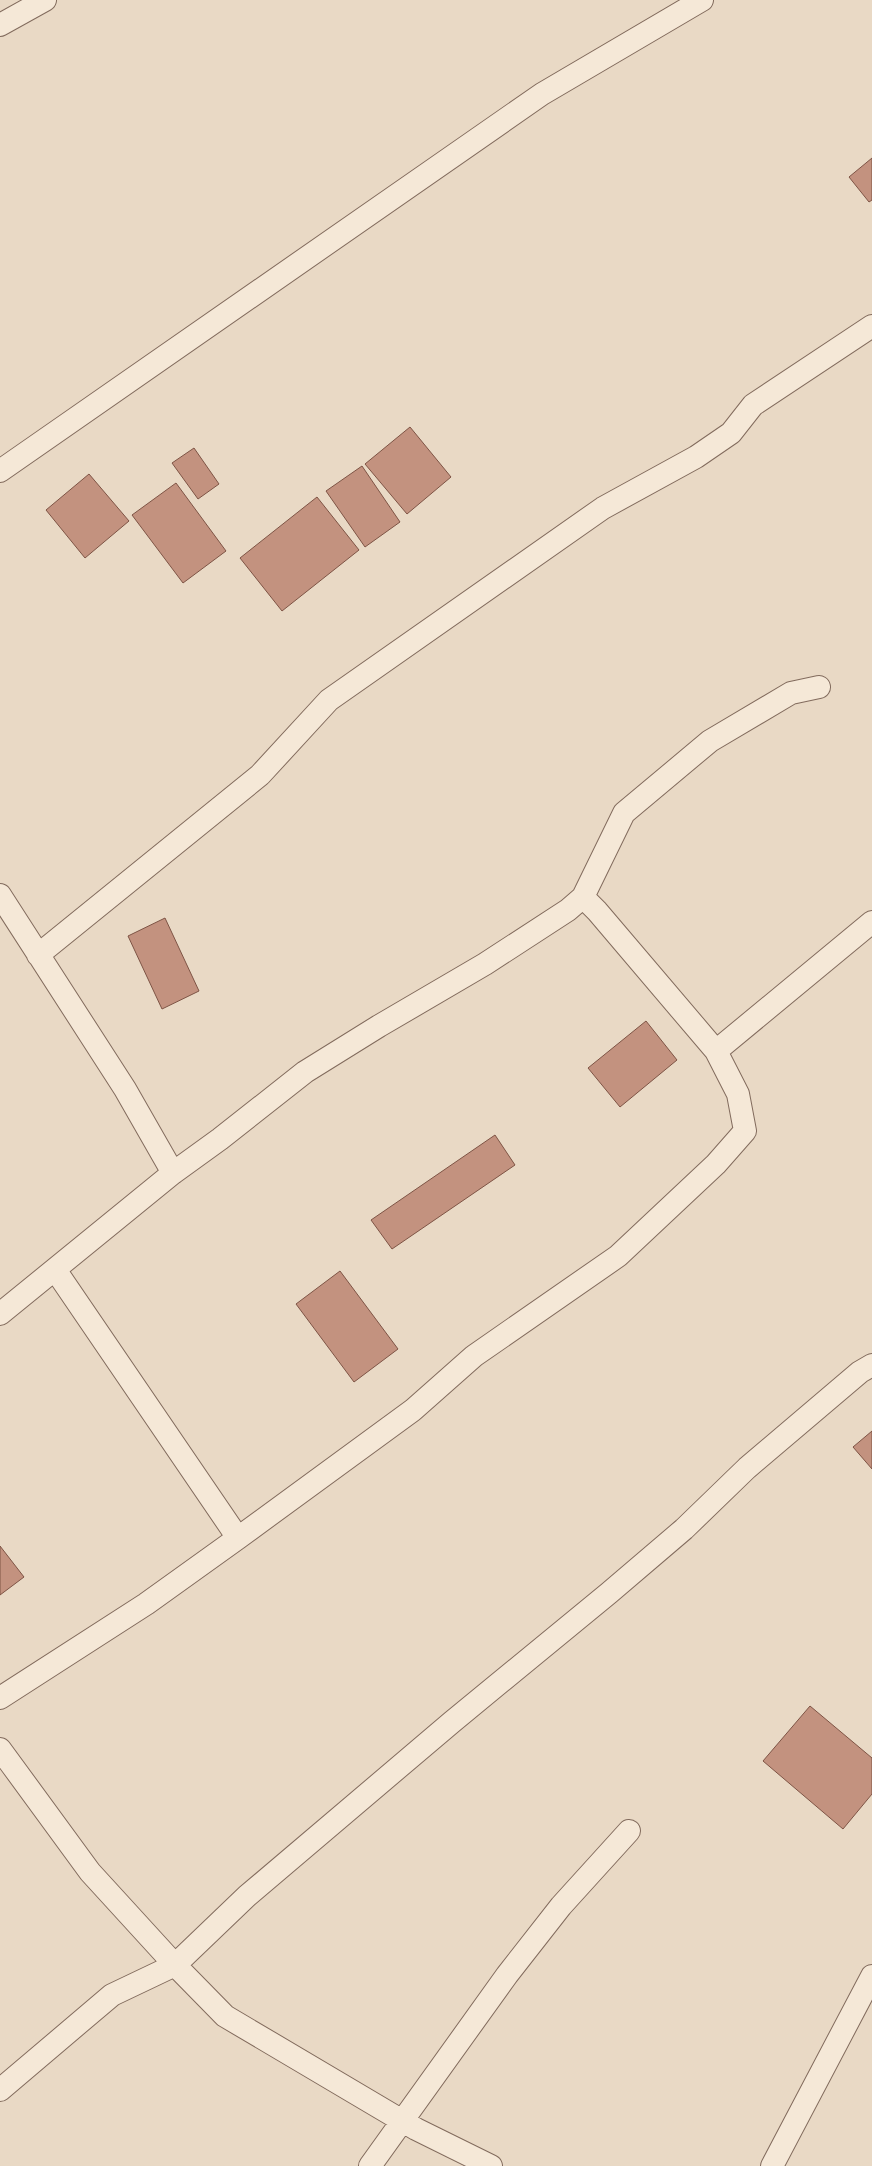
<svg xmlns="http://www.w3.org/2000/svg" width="872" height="2166" font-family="Literata,serif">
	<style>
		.building { fill: #c3927f; stroke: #7e5445 }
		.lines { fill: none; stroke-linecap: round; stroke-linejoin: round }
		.street-casing { stroke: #826b5d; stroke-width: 24 }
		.street { stroke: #f5e8d7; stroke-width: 22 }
	</style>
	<rect width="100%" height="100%" fill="#e9d9c5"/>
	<path class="building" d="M872,158V200L869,202L849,177Z
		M410,427L451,477L407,514L365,464Z
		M194,448L219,484L198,499L172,463Z
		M362,466L400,522L365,547L326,491Z
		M89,474L129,521L85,558L46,510Z
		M176,483L226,551L183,583L132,515Z
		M317,497L359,550L282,611L240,558Z
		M165,918L199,991L162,1009L128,936Z
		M646,1021L677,1060L620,1107L588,1068Z
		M495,1135L515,1165L392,1249L371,1220Z
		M340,1271L398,1349L354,1382L296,1304Z
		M872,1431V1469L853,1447Z
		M0,1546L24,1577L0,1595Z
		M810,1706L872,1758V1794L843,1829L763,1761Z"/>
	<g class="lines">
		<g class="street-casing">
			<path id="street" d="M0,25L45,0
				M0,471L542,94L702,0
				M0,895L125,1089L173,1173
				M38,955L260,775L329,700L603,508L696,457L731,433L753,405L872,326
				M716,1051L872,922
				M56,1271L238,1538
				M0,1314L173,1173L220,1139L305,1072L379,1026L485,964L568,910L583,897L624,813L710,741L791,693L819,687
				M0,1698L146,1604L238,1538L413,1410L474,1356L618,1256L716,1164L745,1131L738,1094L716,1051L597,911L583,897
				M0,1749L90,1872L175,1965L225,2016L416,2129L491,2166
				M0,2090L112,1995L175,1965L247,1896L452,1722L609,1593L684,1529L747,1468L860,1372L872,1365
				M370,2166L507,1975L561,1906L629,1831
				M772,2166L872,1976"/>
		</g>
		<use href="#street" class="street"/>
	</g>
</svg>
